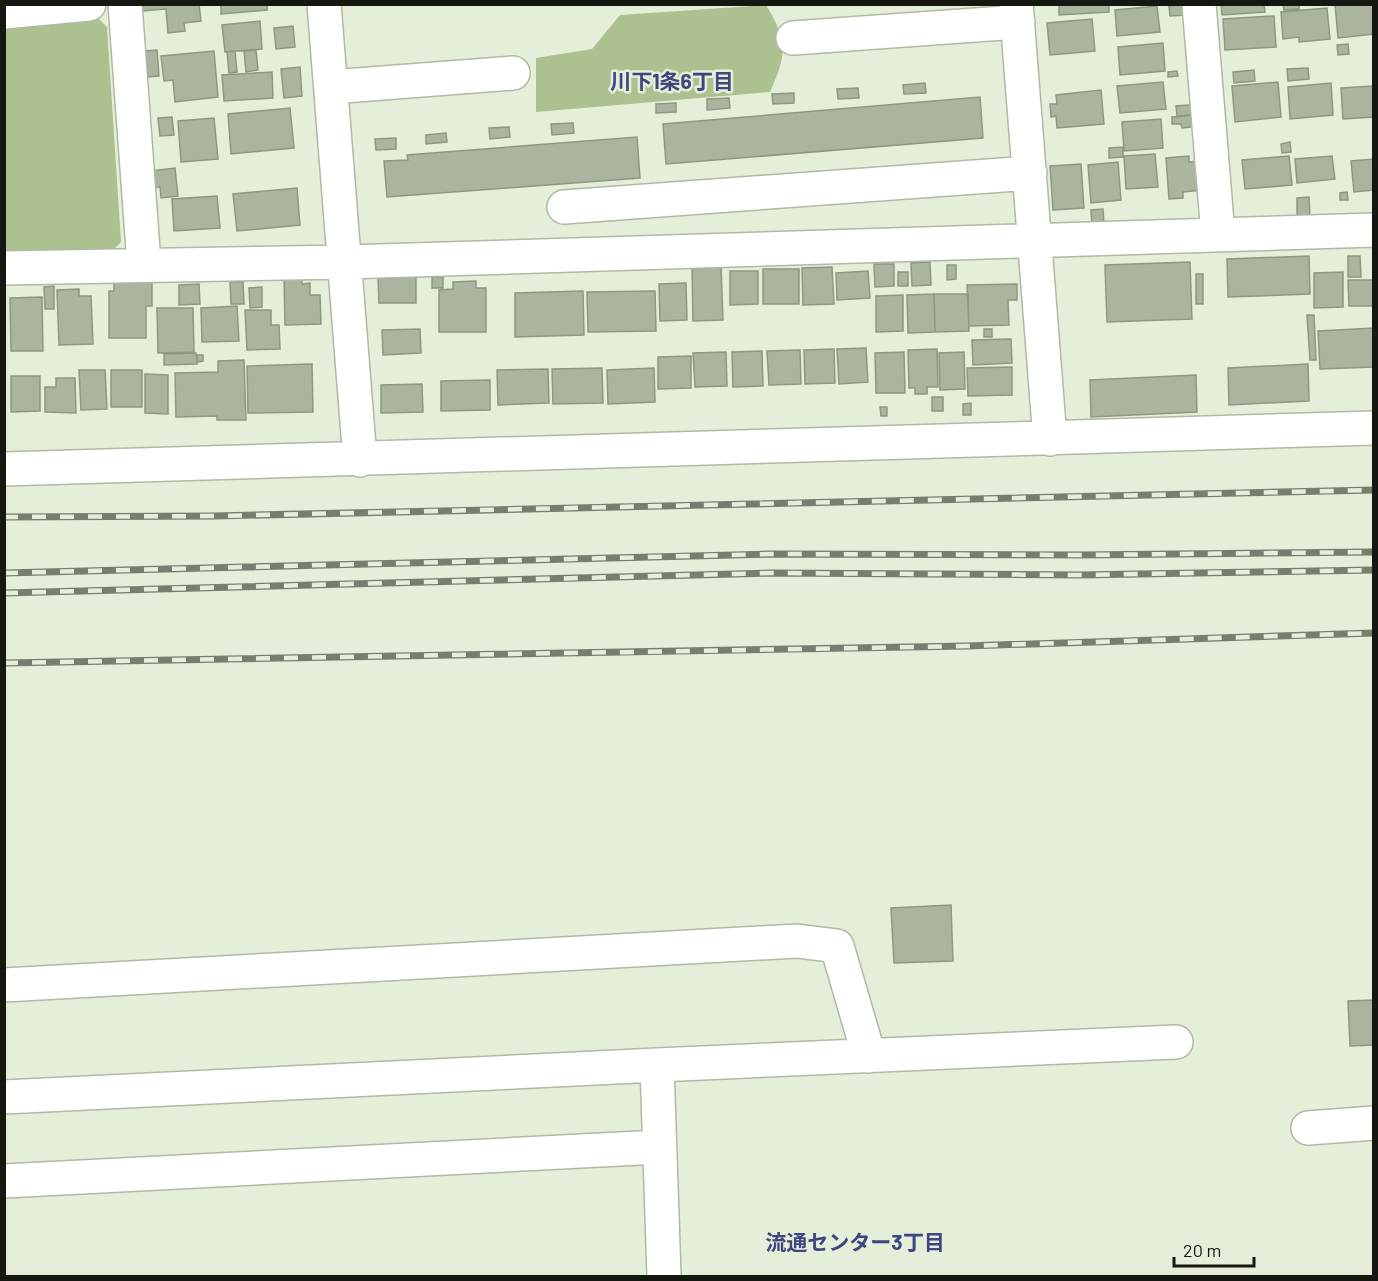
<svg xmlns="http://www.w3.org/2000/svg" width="1378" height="1281" font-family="Barlow,'Noto Sans JP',sans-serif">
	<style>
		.green { fill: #acc090 }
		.building { fill: #abb49f; stroke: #8e9782; stroke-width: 1.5 }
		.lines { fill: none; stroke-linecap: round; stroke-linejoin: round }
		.minor-casing { stroke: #afb9a3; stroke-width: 36 }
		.minor { stroke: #fff; stroke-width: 33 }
		.rail-casing { stroke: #787e6f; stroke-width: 7 }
		.rail { stroke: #e5eed8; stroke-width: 4.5; stroke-dasharray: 14; stroke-linecap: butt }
		.labels { text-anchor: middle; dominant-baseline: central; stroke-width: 5; stroke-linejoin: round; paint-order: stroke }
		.neighbourhood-label { font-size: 21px; font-weight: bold; fill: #3e4581; stroke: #e5eed8 }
	</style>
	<rect width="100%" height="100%" fill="#e5eed8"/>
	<path class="green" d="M766,5C788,41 787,54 770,92L536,112V58L592,49L620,15Z
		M97,17L107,27L121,242L112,251L5,252V26Z"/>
	<path class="building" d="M142,4H199L201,21L184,23L185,31L168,33L166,9L142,11Z
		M221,4H267V10L221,14Z
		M1059,4H1109V12L1059,15Z
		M1186,4L1187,15L1170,16L1169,6Z
		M1221,4H1264L1265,12L1222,15Z
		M1283,4H1299V9L1284,10Z
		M1335,4H1374V34L1338,38Z
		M1157,6L1160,32L1117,36L1115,10Z
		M1327,8L1330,39L1299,42V37L1283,39L1281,12Z
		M1274,16L1276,47L1225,50L1223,19Z
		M1092,19L1095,51L1050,55L1047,23Z
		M260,21L262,49L225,52L222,25Z
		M293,26L295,47L276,49L274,28Z
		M1163,43L1165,71L1120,75L1118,47Z
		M1348,44L1349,54L1338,55L1337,45Z
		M157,50L159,76L148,77L145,51Z
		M256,50L258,70L246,72L244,51Z
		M214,51L218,97L175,102L173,80L164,81L161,56Z
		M235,51L237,72L229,73L227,52Z
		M300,67L302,96L284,98L281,69Z
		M1308,68L1309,79L1288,81L1287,69Z
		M1254,70L1255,81L1234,83L1233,72Z
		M1177,71L1178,76L1168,77V72Z
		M272,72L273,98L224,101L222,75Z
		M1163,82L1166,109L1120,113L1117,86Z
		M1278,82L1281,117L1235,122L1232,86Z
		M925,83L926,93L904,94L903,85Z
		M1331,83L1333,115L1290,119L1288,87Z
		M1374,86V117L1343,119L1341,88Z
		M858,88L859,98L838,99L837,89Z
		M1101,90L1104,124L1057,128L1056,116L1051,117L1050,104H1057L1056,95Z
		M794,93V103L773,104L772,94Z
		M980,97L983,138L666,164L663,124Z
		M729,98L730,108L707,110V99Z
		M676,103V112L656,113V104Z
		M1201,104L1202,114L1177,116L1176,106Z
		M290,108L294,148L231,154L228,114Z
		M1200,115L1201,126L1182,128L1181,124H1172V117Z
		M172,117L174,135L160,136L158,118Z
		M214,118L218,159L181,162L178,121Z
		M1161,119L1163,148L1124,151L1122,122Z
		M573,123L574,133L552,135L551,124Z
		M509,127L510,137L490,139L489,128Z
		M446,133L447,142L426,144V135Z
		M637,137L640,178L387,197L384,161L408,160L407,155Z
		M396,138V149L376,150L375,139Z
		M1290,142L1291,152L1282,153L1281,144Z
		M1123,147V157L1109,158V148Z
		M1155,154L1158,187L1126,189L1124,156Z
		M1189,156V162L1200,161L1202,190L1183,192V198L1169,199L1166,158Z
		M1289,156L1292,185L1245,189L1242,160Z
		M1332,156L1335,179L1297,183L1295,159Z
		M1374,159V190L1354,192L1351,161Z
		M1118,162L1121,200L1091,203L1088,165Z
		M1081,164L1084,208L1053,210L1050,166Z
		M175,168L178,196L161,198L160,187H153L151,171Z
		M297,188L300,225L237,231L233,194Z
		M1347,192L1348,200H1340V193Z
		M217,196L220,228L174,231L172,199Z
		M1309,197L1310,219L1297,220V198Z
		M1103,209L1104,225L1092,226L1091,210Z
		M1309,256L1310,294L1228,297L1227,259Z
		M1348,256H1360L1361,277H1348Z
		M930,262L931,285L912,286L911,263Z
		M1190,262L1192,319L1107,322L1105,265Z
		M874,264H894V286L875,287Z
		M947,265H956V279L947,280Z
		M692,266H721L723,320L693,321Z
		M832,267L834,304L803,305L802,268Z
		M763,269H799V304H763Z
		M730,271H758V304L730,305Z
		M868,271L870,298L837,300L836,273Z
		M898,272H908V286H898Z
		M1343,272V307L1314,308V273Z
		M1196,274H1203V304H1196Z
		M284,277H302V284L310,283V295H320L321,324L285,325Z
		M416,277V303H379L378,278Z
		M432,277H443V288H432Z
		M1348,280H1374V306H1349Z
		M476,281V288H486V332H439V290L453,289V282Z
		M114,282H152V306H146V338H109V291H114Z
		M230,282H243L244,304H231Z
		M686,283L687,320L660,321L659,284Z
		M199,284L200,304L179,305V285Z
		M1017,284V300H1008L1009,325L969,326L967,285Z
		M54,286V309H45L44,287Z
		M262,287V307L250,308L249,288Z
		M79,289V296H91L93,344L59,345L57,290Z
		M583,291L584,335L515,337V293Z
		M655,291L656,331L588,332L587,292Z
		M934,294H968L969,331L935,332Z
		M934,294L935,332L908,333L907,295Z
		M903,295V331L876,332V296Z
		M42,297L43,351H11L10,298Z
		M237,306L239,341L202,342L201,308Z
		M157,308H193L194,352L158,353Z
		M245,310H271V325H279L280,349L247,350Z
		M1307,315H1314L1316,360H1310Z
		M1374,328V367L1320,369L1318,331Z
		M420,329L421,353L383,355L382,330Z
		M984,329H992V337H984Z
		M1011,339L1012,363L973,365L972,340Z
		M866,348L868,382L839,384L837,349Z
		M834,349L835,383L805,384L804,350Z
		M937,349L938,387H927V394H915V388H909L908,350Z
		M800,350L801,384L769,385L767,351Z
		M762,351L763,386L733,387L732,352Z
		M726,352L727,386L695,387L693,353Z
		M904,352L905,393H876L875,353Z
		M964,352L965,389L940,390L939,353Z
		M196,353L197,364L164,365V354Z
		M197,355H203V361L197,362Z
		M691,356V388L658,389V357Z
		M244,360L246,420H217V416L176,417L175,373L218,372V361Z
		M312,364L313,412L248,413L247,366Z
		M1308,364L1309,401L1229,405L1228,368Z
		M1012,367V395L968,396L967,368Z
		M602,368L603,403L553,404L552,369Z
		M654,368L655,402L608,404L607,370Z
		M548,369L549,403L498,405L497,370Z
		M79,370H105L107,409L81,410Z
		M111,370H142V407H111Z
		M145,374L168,375V414L145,413Z
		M1196,375L1197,412L1091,417L1090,380Z
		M11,376H40V411L11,412Z
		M56,378H75L76,413L45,412V387H56Z
		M490,380V410L441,411V381Z
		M422,384L423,412L381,413V385Z
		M932,397H943V411H932Z
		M971,403V415H963V404Z
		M880,407H887V416H881Z
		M951,905L953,961L894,963L891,908Z
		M1374,1000V1045L1350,1046L1348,1001Z"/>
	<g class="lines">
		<g class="minor-casing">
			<path id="minor" d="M125,4L144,264
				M324,4L360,460
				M1016,4L1050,439
				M1199,4L1218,235
				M4,12L89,4
				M793,38L1018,22
				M331,87L513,73
				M564,207L1030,173
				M4,268L346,262L1374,230
				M4,469L1374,428
				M4,985L797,941L837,946L869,1056
				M4,1097L657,1065
				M1308,1128L1374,1123
				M4,1181L659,1147
				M664,1276L657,1065L1176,1042"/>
		</g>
		<use href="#minor" class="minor"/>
		<g class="rail-casing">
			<path id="rail" d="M4,517L215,516L1374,490
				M4,573L771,554L1080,555L1374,552
				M4,593L770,573L1079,575L1374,570
				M4,663L967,646L1374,633"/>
		</g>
		<use href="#rail" class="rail"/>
	</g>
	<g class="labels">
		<g class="neighbourhood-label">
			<text x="672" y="80">川下1条6丁目</text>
			<text x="855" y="1241">流通センター3丁目</text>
		</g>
	</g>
	<rect width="1378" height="1281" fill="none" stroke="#151811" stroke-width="12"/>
	<path d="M1174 1257v9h80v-9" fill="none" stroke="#151811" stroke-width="3"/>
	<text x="1183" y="1257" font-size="18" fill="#151811" stroke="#e5eed8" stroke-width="4.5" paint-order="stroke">20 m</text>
</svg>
